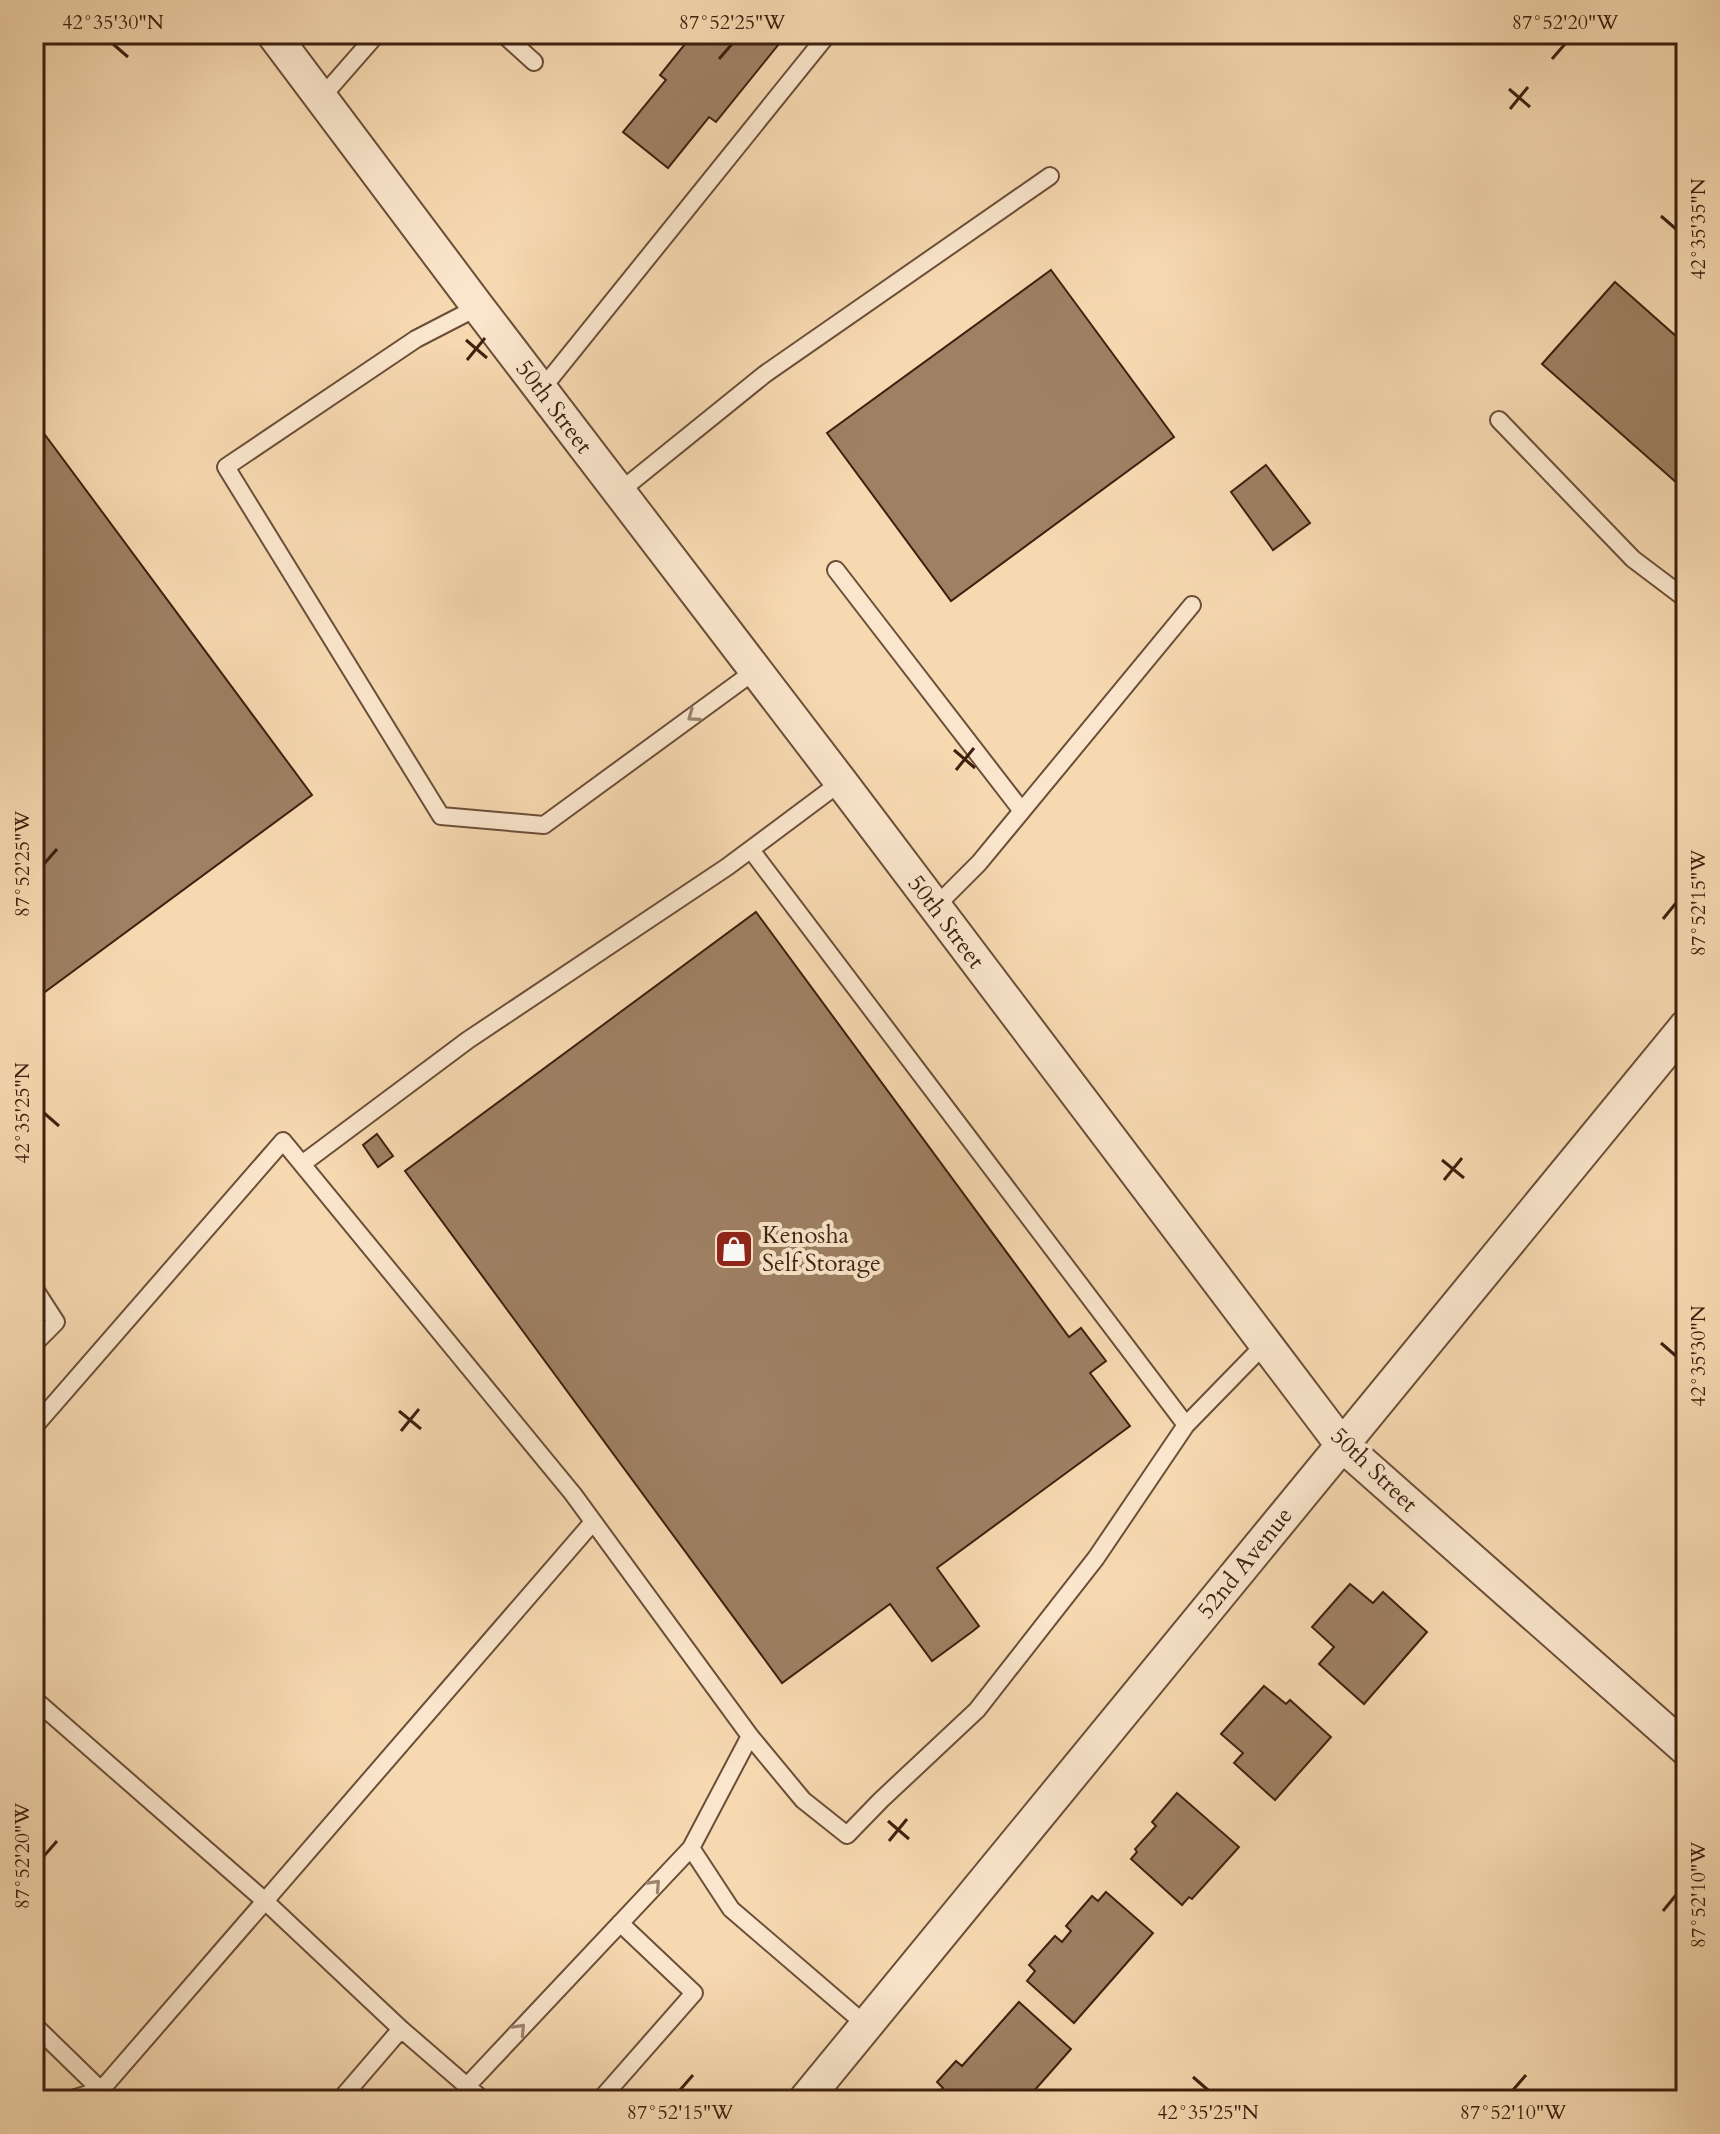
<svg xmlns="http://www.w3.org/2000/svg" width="1720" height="2134" font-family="Cardo,serif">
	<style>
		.building { fill: #9e8063; stroke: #3d200f; stroke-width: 2 }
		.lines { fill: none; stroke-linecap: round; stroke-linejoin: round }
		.service-casing { stroke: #6c4e38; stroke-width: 20 }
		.minor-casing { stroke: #6c4e38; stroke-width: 36 }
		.service { stroke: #fae6cc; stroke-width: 16 }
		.minor { stroke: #fae6cc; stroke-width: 32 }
		.oneway { stroke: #9c836e }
		.ticks { fill: none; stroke: #3d200f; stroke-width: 3 }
		.labels { text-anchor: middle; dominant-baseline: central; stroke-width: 8; stroke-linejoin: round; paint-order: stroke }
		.street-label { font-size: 24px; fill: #3d200f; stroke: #fae6cc }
		.poi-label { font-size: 24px; fill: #3d200f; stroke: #fae6cc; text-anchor: start }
		.neatline { fill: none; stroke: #3d200f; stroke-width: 3 }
		.ticks-label { font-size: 20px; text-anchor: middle; fill: #3d200f }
	</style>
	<rect width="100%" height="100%" fill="#f7d9b1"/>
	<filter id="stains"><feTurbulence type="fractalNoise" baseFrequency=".0025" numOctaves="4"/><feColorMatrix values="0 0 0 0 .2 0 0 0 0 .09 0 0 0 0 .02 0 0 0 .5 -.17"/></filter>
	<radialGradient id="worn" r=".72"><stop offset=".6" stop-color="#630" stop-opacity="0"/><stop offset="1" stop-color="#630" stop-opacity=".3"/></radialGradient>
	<path class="building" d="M693,34H787L716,122L709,117L668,168L623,132L666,80L660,75Z
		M1051,270L1174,437L951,601L827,433Z
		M1615,282L1686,345V491L1542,364Z
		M34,420L312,795L34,1000Z
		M1266,465L1310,523L1273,550L1231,492Z
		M756,912L1069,1337L1081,1328L1106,1361L1090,1373L1130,1426L937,1568L979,1626L973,1631L932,1661L890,1604L782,1683L405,1171Z
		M377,1134L393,1156L378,1167L363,1145Z
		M1350,1584L1373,1603L1383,1592L1427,1632L1364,1704L1319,1664L1334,1647L1312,1627Z
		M1264,1686L1286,1704L1290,1700L1331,1737L1275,1800L1234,1763L1243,1753L1221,1734Z
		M1177,1793L1239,1847L1192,1899L1189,1897L1182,1905L1131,1859L1137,1852L1135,1849L1156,1826L1152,1822Z
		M1106,1892L1153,1933L1074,2023L1027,1981L1035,1971L1029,1965L1055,1936L1062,1942L1071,1931L1066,1926L1092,1896L1098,1901Z
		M1019,2002L1071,2049L1026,2100H946L938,2093L943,2088L937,2082L956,2061L962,2066Z"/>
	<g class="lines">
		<g class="service-casing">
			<path id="service" d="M503,34L534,62
				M321,98L377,34
				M478,307L416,339L226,467L441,816L544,825L756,670
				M541,390L828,34
				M1499,420L1633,559L1686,599
				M619,492L765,374L1050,176
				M836,570L1022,811
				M751,850L1186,1425
				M935,907L979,863L1192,605
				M302,1164L468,1040L727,867L841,782
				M34,1288L56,1322L34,1344
				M34,1427L283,1141L573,1494L750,1736L691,1848L467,2086
				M34,1699L265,1901L101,2090L98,2100
				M750,1736L803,1800L847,1835L881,1800L977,1710L1096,1558L1186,1425L1265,1344
				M691,1848L731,1909L866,2025
				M34,2025L111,2100
				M401,2029L265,1901L593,1522
				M69,2100L101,2090
				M340,2100L401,2029L483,2100
				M600,2100L694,1993L620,1923"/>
		</g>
		<g class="minor-casing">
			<path id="minor" d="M273,34L478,307L841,782L1342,1445L1686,1749
				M805,2100L1686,1026"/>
		</g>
		<use href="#service" class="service"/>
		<use href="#minor" class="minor"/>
	</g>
	<defs><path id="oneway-chevron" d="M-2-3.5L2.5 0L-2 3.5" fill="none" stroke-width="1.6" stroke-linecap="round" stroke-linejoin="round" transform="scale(2)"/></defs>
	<g class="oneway">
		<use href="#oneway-chevron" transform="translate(693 716) rotate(144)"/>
		<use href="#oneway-chevron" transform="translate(655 1885) rotate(-47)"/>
		<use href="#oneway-chevron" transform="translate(520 2029) rotate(-47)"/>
	</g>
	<path class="ticks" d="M113,44L128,57M719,59L732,44M1552,59L1565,44M1509,89L1530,107M1510,109L1528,87M1661,216L1676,229M466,340L487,358M467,360L485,338M954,750L975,768M956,770L974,748M44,864L57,849M1663,919L1676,903M44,1113L59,1126M1442,1160L1464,1178M1444,1180L1462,1158M1661,1343L1676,1356M399,1411L421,1429M401,1431L419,1409M888,1821L909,1839M889,1841L907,1819M44,1856L57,1841M1663,1911L1676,1895M1193,2077L1208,2090M680,2090L693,2075M1513,2090L1526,2075"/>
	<defs>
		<g id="shop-square" transform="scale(2)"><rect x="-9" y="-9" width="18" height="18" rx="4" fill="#8f2418" stroke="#fae6cc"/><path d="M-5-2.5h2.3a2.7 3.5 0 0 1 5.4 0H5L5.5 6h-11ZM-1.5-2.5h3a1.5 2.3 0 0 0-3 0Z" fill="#fff"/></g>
	</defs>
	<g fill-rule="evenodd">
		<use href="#shop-square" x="734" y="1249"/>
	</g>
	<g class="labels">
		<g class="street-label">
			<text transform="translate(554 407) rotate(53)">50th Street</text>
			<text transform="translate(946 922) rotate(53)">50th Street</text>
			<text transform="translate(1374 1470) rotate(44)">50th Street</text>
			<text transform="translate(1245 1563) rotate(-51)">52nd Avenue</text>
		</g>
		<g class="poi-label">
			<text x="762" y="1235">Kenosha<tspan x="762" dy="28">Self Storage</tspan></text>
		</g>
	</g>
	<rect width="1720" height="2134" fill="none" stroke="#f7d9b1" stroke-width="88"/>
	<rect x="44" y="44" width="1632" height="2046" class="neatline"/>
	<g class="ticks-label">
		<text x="113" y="29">42°35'30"N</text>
		<text x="732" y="29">87°52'25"W</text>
		<text x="1565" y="29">87°52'20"W</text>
		<text transform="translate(1698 229) rotate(-90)" y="7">42°35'35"N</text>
		<text transform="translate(22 864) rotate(-90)" y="7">87°52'25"W</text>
		<text transform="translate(1698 903) rotate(-90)" y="7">87°52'15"W</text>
		<text transform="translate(22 1113) rotate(-90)" y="7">42°35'25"N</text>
		<text transform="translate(1698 1356) rotate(-90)" y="7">42°35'30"N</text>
		<text transform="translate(22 1856) rotate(-90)" y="7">87°52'20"W</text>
		<text transform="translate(1698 1895) rotate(-90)" y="7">87°52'10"W</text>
		<text x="680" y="2119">87°52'15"W</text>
		<text x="1208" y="2119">42°35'25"N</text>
		<text x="1513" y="2119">87°52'10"W</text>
	</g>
	<rect width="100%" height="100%" filter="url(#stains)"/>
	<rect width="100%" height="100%" fill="url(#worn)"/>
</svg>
